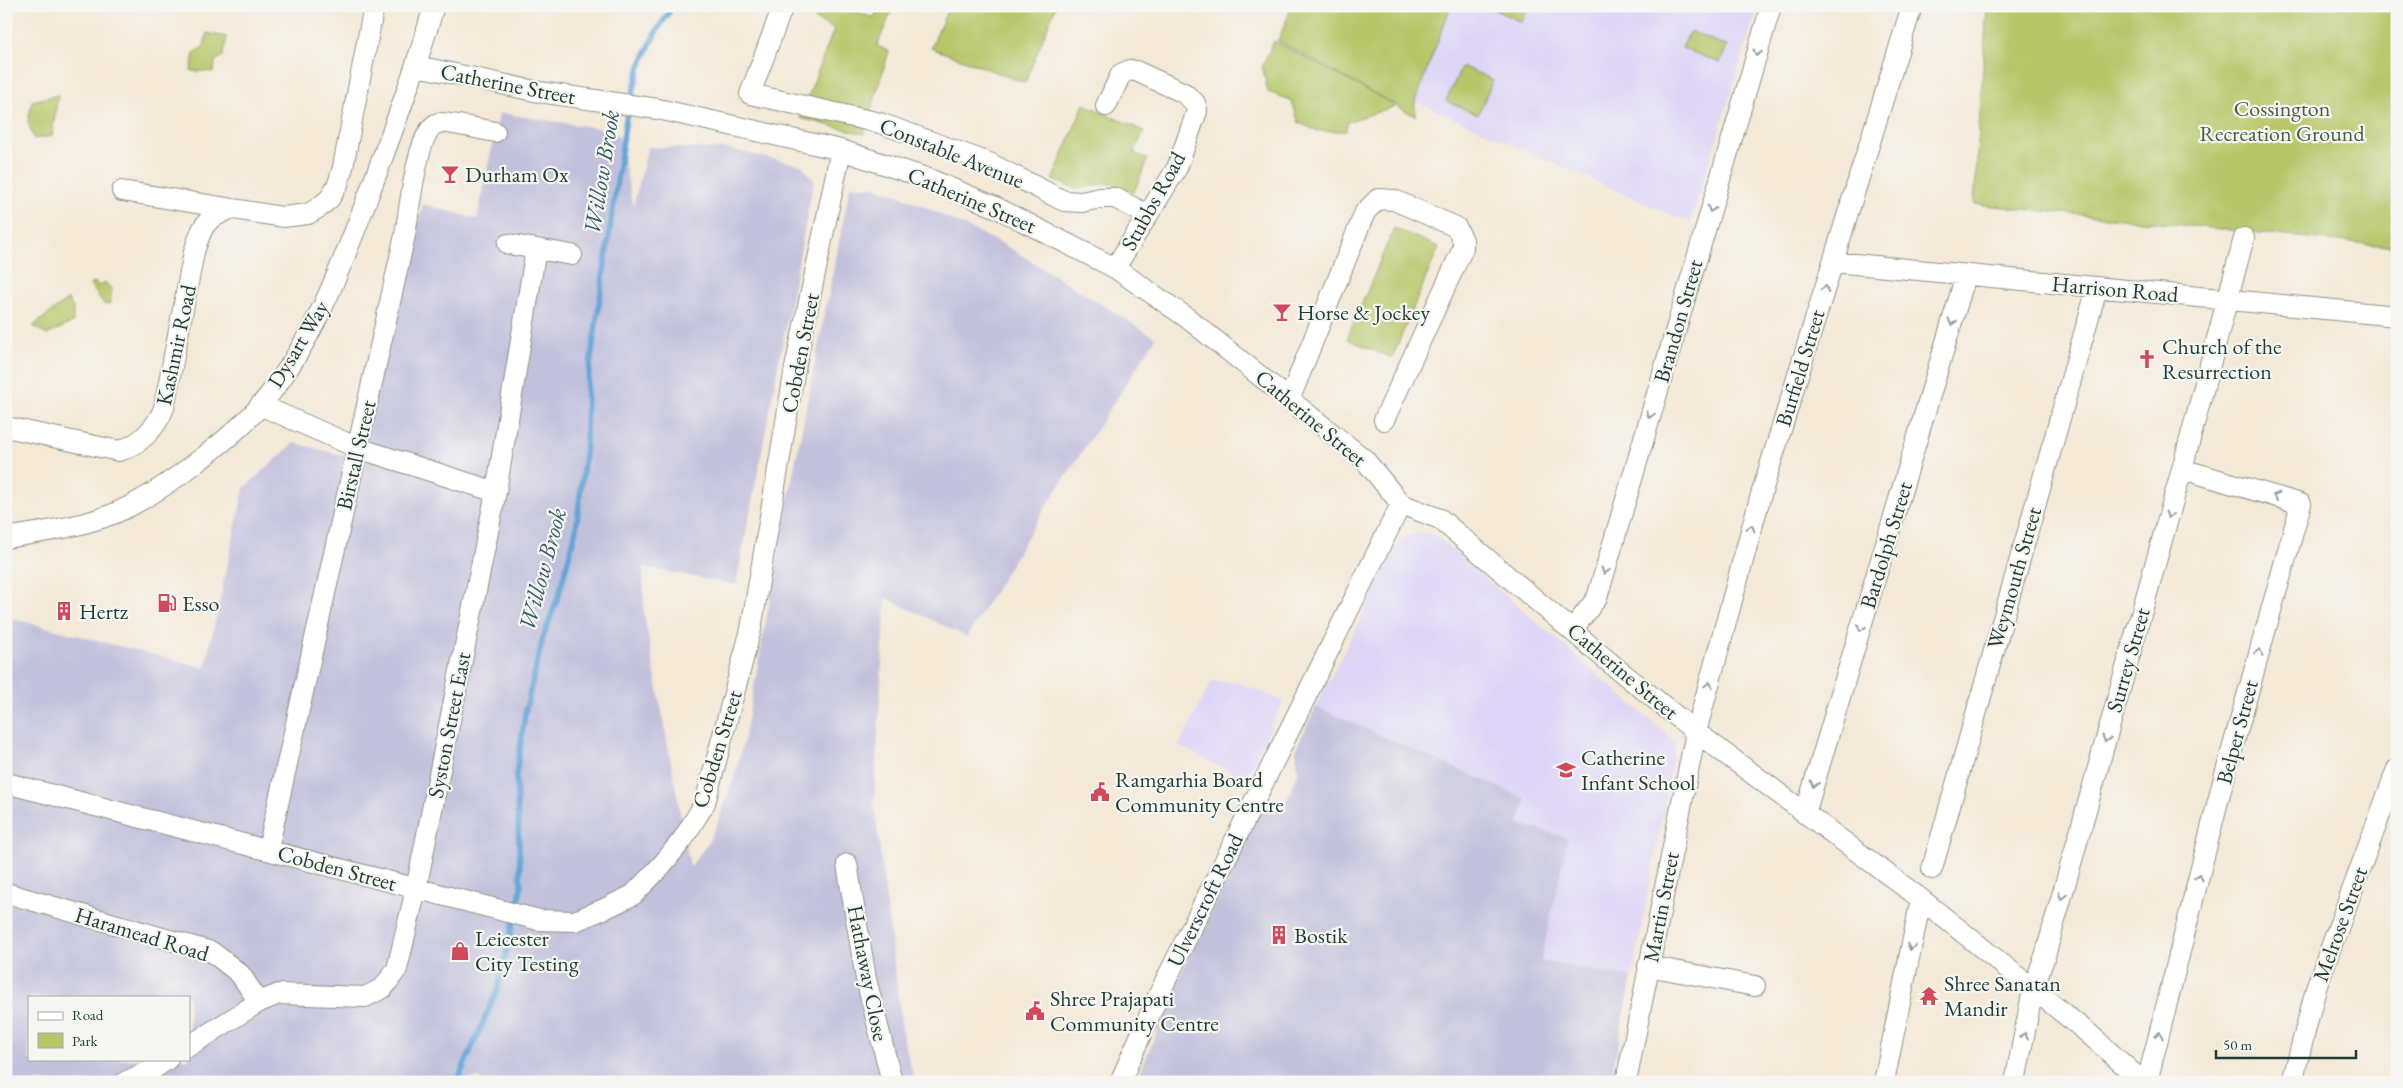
<svg xmlns="http://www.w3.org/2000/svg" width="2403" height="1088" font-family="'EB Garamond',serif">
	<style>
		.built { fill: #ddd5f6 }
		.industrial { fill: #c2c1dc; fill-rule: evenodd }
		.green { fill: #b6c668; stroke: #6a824e }
		.lines { fill: none; stroke-linecap: round; stroke-linejoin: round }
		.stream { stroke: #63a5d7; stroke-width: 5.5 }
		.minor-casing { stroke: #8a9285; stroke-width: 22 }
		.minor { stroke: #fff; stroke-width: 20 }
		.oneway { stroke: #8f9e9a }
		.labels { text-anchor: middle; dominant-baseline: central; stroke-width: 4.5; stroke-linejoin: round; paint-order: stroke }
		.street-label { font-size: 22px; fill: #1f3d34; stroke: #f6f6f2 }
		.park-label { font-size: 22px; fill: #455f41; stroke: #f6f6f2 }
		.poi-label { font-size: 22px; fill: #1f3d34; stroke: #f6f6f2; text-anchor: start }
		.water-label { font-size: 24px; font-style: italic; fill: #335c65; stroke: #f6f6f2 }
	</style>
	<rect width="100%" height="100%" fill="#f6f6f2"/>
	<filter id="ink" filterUnits="userSpaceOnUse"><feTurbulence type="fractalNoise" baseFrequency=".02" numOctaves="2"/><feDisplacementMap in="SourceGraphic" scale="10" xChannelSelector="R" yChannelSelector="G"/><feConvolveMatrix kernelMatrix="1 2 1 2 8 2 1 2 1" color-interpolation-filters="sRGB"/></filter>
	<filter id="wash" filterUnits="userSpaceOnUse"><feTurbulence type="fractalNoise" baseFrequency=".0096" numOctaves="4" result="noise"/><feDisplacementMap in="SourceGraphic" scale="20" xChannelSelector="R" yChannelSelector="G"/><feGaussianBlur stdDeviation="1.12" result="paint"/><feColorMatrix in="noise" values="0 0 0 0 0 0 0 0 0 0 0 0 0 0 0 0 0 1.4 0 .05"/><feComposite in="paint" operator="in"/></filter>
	<g filter="url(#wash)">
		<rect width="100%" height="100%" fill="#f4e8d6"/>
		<path class="built" d="M1451,6H1758L1690,223L1415,101Z
			M1423,532L1436,536L1676,742L1632,978L1541,961L1568,838L1519,824L1316,707L1401,538Z
			M1212,681L1240,683L1284,701L1245,779L1179,746Z"/>
		<path class="industrial" d="M499,113L598,128L619,136L633,207L648,147L729,149L801,165L814,180L736,585L643,567L644,613L690,867L708,843L717,824L736,771L746,730L793,474L850,186L876,187L910,200L1003,244L1156,338L1040,516L967,637L886,598L874,802L903,1037L915,1082H480L481,1078L422,1082H6V617L205,668L244,488L294,443L349,457L423,204L477,219ZM29,997H189V1059H29Z
			M1316,707L1526,799L1519,824L1568,838L1541,961L1632,978L1610,1082H1136L1182,971L1257,815L1265,808L1285,805L1298,773L1296,749Z"/>
		<path class="green" d="M820,6H843L871,17H874L880,6L892,10L877,46L889,51L864,134L800,118L834,29L815,19Z
			M949,6H1056L1025,83L931,48Z
			M1292,6H1451L1415,101V116L1396,106L1347,122L1346,131H1318L1299,123L1291,100L1268,92L1262,66L1274,41L1395,105L1278,41Z
			M1486,6H1528L1521,22Z
			M1987,6H2397V247L1974,204Z
			M1690,31L1727,46L1720,63L1682,48Z
			M207,33L227,37L223,56L215,61L214,72L191,71L194,53L204,46Z
			M1462,66L1493,80L1478,115L1446,101Z
			M58,95L52,136L34,139L28,122L32,101Z
			M1084,104L1144,131L1134,153L1148,159L1134,192L1108,183L1077,189L1052,180Z
			M1394,228L1439,247L1392,358L1347,339Z
			M95,282L98,286L105,282L112,290L110,303L105,305L90,285Z
			M68,299L73,308V322L47,335L33,326Z"/>
		<g class="lines">
			<path class="stream" d="M457,1082L498,988L521,889L516,775L526,708L543,638L559,594L576,530L586,445L587,387L626,119L640,66L656,32L673,6"/>
		</g>
	</g>
	<g filter="url(#ink)">
		<g class="lines">
			<g class="minor-casing">
				<path id="minor" d="M783,6L750,94L880,123L989,163L1064,201L1082,202L1100,198H1115L1148,215
					M417,66L539,92L658,109L841,150L929,179L995,207L1115,268L1186,317L1364,459L1401,504L1440,519L1615,667L1696,732L1921,899L2088,1033L2143,1082
					M1106,106L1121,74L1130,70L1136,71L1184,93L1195,103L1197,111L1177,168L1115,268
					M122,191L283,217L308,214L320,207L330,198L338,184L343,167L374,6
					M508,244L572,255
					M1834,262L2397,316
					M1290,398L1365,212L1378,199L1394,200L1456,227L1463,240V248L1384,420
					M260,405L358,448L496,492
					M6,427L119,451C140,445 156,428 164,408L194,252C203,225 203,220 230,209
					M6,538C42,532 79,527 113,514C142,502 168,484 193,465C217,447 241,428 261,405C313,344 342,265 370,191C393,130 416,69 434,6
					M1573,629L1597,598L1771,6
					M6,783L539,920L575,921L604,909L633,895L661,866L683,839L705,803L751,629L795,368L841,150
					M1805,814L1966,275
					M268,849L405,235C409,213 417,129 438,123C445,121 485,130 495,132
					M847,864L866,979L892,1082
					M1932,869L2097,288
					M6,893L212,952L240,974L259,1002
					M1648,966L1755,986
					M189,1046L259,1002L279,994L365,997L383,988L397,969L416,889L496,492L536,249
					M125,1082L152,1070L168,1059
					M1120,1082L1158,996L1401,504
					M1626,1082L1696,732L1760,498L1912,6
					M1884,1082L1921,899
					M2015,1082L2033,989L2045,956L2182,469L2244,238
					M2147,1082L2222,785L2301,504L2182,469
					M2292,1082L2317,985L2397,769"/>
			</g>
			<use href="#minor" class="minor"/>
		</g>
		<defs><path id="oneway-chevron" d="M-2-3.5L2.5 0L-2 3.5" fill="none" stroke-width="1.6" stroke-linecap="round" stroke-linejoin="round" transform="scale(1.25)"/></defs>
		<g class="oneway">
			<use href="#oneway-chevron" transform="translate(1757 53) rotate(107)"/>
			<use href="#oneway-chevron" transform="translate(1711 209) rotate(107)"/>
			<use href="#oneway-chevron" transform="translate(1825 289) rotate(-73)"/>
			<use href="#oneway-chevron" transform="translate(1952 322) rotate(107)"/>
			<use href="#oneway-chevron" transform="translate(1650 415) rotate(106)"/>
			<use href="#oneway-chevron" transform="translate(2276 496) rotate(-164)"/>
			<use href="#oneway-chevron" transform="translate(2169 515) rotate(106)"/>
			<use href="#oneway-chevron" transform="translate(1751 528) rotate(-75)"/>
			<use href="#oneway-chevron" transform="translate(1605 571) rotate(106)"/>
			<use href="#oneway-chevron" transform="translate(1861 628) rotate(107)"/>
			<use href="#oneway-chevron" transform="translate(2259 652) rotate(-74)"/>
			<use href="#oneway-chevron" transform="translate(1709 685) rotate(-75)"/>
			<use href="#oneway-chevron" transform="translate(2106 739) rotate(106)"/>
			<use href="#oneway-chevron" transform="translate(1814 784) rotate(107)"/>
			<use href="#oneway-chevron" transform="translate(2199 877) rotate(-76)"/>
			<use href="#oneway-chevron" transform="translate(2062 896) rotate(106)"/>
			<use href="#oneway-chevron" transform="translate(1911 947) rotate(101)"/>
			<use href="#oneway-chevron" transform="translate(2159 1035) rotate(-76)"/>
			<use href="#oneway-chevron" transform="translate(2024 1036) rotate(-79)"/>
		</g>
	</g>
	<defs>
		<g id="bar-bare" transform="scale(1.5)"><path d="M-6-5H6L.8 .8V4.5H3.5V6h-7V4.5H-.8V.8Z" fill="#d1495b" stroke="#f6f6f2" stroke-width="2.5" paint-order="stroke"/></g>
		<g id="church-bare" transform="scale(1.5)"><path d="M-1.2-6h2.4v3.5h3.3v2.4h-3.3V6h-2.4V-.1h-3.3v-2.4h3.3Z" fill="#d1495b" stroke="#f6f6f2" stroke-width="2.5" paint-order="stroke"/></g>
		<g id="fuel-bare" transform="scale(1.5)"><path d="M-5.5-6h7V0h2V4h1.3V-2.5L3-4.5l.8-.8L6-3V5H2.5V1h-1V6h-7ZM-4.2-4.7v3.2H.2V-4.7Z" fill="#d1495b" stroke="#f6f6f2" stroke-width="2.5" paint-order="stroke"/></g>
		<g id="building-bare" transform="scale(1.5)"><path d="M-4-6H4V6H1V3H-1V6H-4ZM-2.5-4.3h1.7v1.8h-1.7ZM.8-4.3h1.7v1.8H.8ZM-2.5-1h1.7V.8h-1.7ZM.8-1h1.7V.8H.8Z" fill="#d1495b" stroke="#f6f6f2" stroke-width="2.5" paint-order="stroke"/></g>
		<g id="school-bare" transform="scale(1.5)"><path d="M0-5L7-2L0 1L-7-2ZM-4 1L0 2.5L4 1V4Q0 6-4 4Z" fill="#d1495b" stroke="#f6f6f2" stroke-width="2.5" paint-order="stroke"/></g>
		<g id="civic-bare" transform="scale(1.5)"><path d="M-.6-6.5H3V-4.5H.6V-3L4-1V1h2V6H-6V1h2V-1L-.6-3ZM-1.2 2.5V6h2.4V2.5Z" fill="#d1495b" stroke="#f6f6f2" stroke-width="2.5" paint-order="stroke"/></g>
		<g id="shop-bare" transform="scale(1.5)"><path d="M-5-2.5h2.3a2.7 3.5 0 0 1 5.4 0H5L5.5 6h-11ZM-1.5-2.5h3a1.5 2.3 0 0 0-3 0Z" fill="#d1495b" stroke="#f6f6f2" stroke-width="2.5" paint-order="stroke"/></g>
		<g id="temple-bare" transform="scale(1.5)"><path d="M0-6L5-2H3V0L6.5 2.5H4V6H1.5V3h-3V6H-4V2.5H-6.5L-3 0V-2H-5Z" fill="#d1495b" stroke="#f6f6f2" stroke-width="2.5" paint-order="stroke"/></g>
	</defs>
	<g fill-rule="evenodd">
		<use href="#bar-bare" x="450" y="174"/>
		<use href="#bar-bare" x="1282" y="312"/>
		<use href="#church-bare" x="2147" y="359"/>
		<use href="#fuel-bare" x="167" y="603"/>
		<use href="#building-bare" x="64" y="611"/>
		<use href="#school-bare" x="1566" y="770"/>
		<use href="#civic-bare" x="1100" y="792"/>
		<use href="#building-bare" x="1279" y="935"/>
		<use href="#shop-bare" x="460" y="951"/>
		<use href="#temple-bare" x="1929" y="996"/>
		<use href="#civic-bare" x="1035" y="1011"/>
	</g>
	<g class="labels">
		<g class="street-label">
			<text transform="translate(508 84) rotate(11)">Catherine Street</text>
			<text transform="translate(952 153) rotate(22)">Constable Avenue</text>
			<text transform="translate(972 200) rotate(23)">Catherine Street</text>
			<text transform="translate(1153 201) rotate(-61)">Stubbs Road</text>
			<text transform="translate(2115 289) rotate(5)">Harrison Road</text>
			<text transform="translate(1678 321) rotate(-74)">Brandon Street</text>
			<text transform="translate(298 344) rotate(-59)">Dysart Way</text>
			<text transform="translate(176 345) rotate(-78)">Kashmir Road</text>
			<text transform="translate(800 353) rotate(-79)">Cobden Street</text>
			<text transform="translate(1800 368) rotate(-73)">Burfield Street</text>
			<text transform="translate(1311 418) rotate(40)">Catherine Street</text>
			<text transform="translate(356 455) rotate(-77)">Birstall Street</text>
			<text transform="translate(1886 545) rotate(-73)">Bardolph Street</text>
			<text transform="translate(2014 578) rotate(-74)">Weymouth Street</text>
			<text transform="translate(2128 660) rotate(-74)">Surrey Street</text>
			<text transform="translate(1623 671) rotate(40)">Catherine Street</text>
			<text transform="translate(449 725) rotate(-79)">Syston Street East</text>
			<text transform="translate(2237 732) rotate(-75)">Belper Street</text>
			<text transform="translate(717 749) rotate(-73)">Cobden Street</text>
			<text transform="translate(337 868) rotate(15)">Cobden Street</text>
			<text transform="translate(1205 900) rotate(-64)">Ulverscroft Road</text>
			<text transform="translate(1661 907) rotate(-79)">Martin Street</text>
			<text transform="translate(2340 924) rotate(-70)">Melrose Street</text>
			<text transform="translate(142 934) rotate(17)">Haramead Road</text>
			<text transform="translate(868 973) rotate(79)">Hathaway Close</text>
		</g>
		<g class="park-label">
			<text x="2282" y="108">Cossington<tspan x="2282" dy="25">Recreation Ground</tspan></text>
		</g>
		<g class="poi-label">
			<text x="465" y="174">Durham Ox</text>
			<text x="1297" y="312">Horse &amp; Jockey</text>
			<text x="2162" y="346">Church of the<tspan x="2162" dy="25">Resurrection</tspan></text>
			<text x="182" y="603">Esso</text>
			<text x="79" y="611">Hertz</text>
			<text x="1581" y="757">Catherine<tspan x="1581" dy="25">Infant School</tspan></text>
			<text x="1115" y="779">Ramgarhia Board<tspan x="1115" dy="25">Community Centre</tspan></text>
			<text x="1294" y="935">Bostik</text>
			<text x="475" y="938">Leicester<tspan x="475" dy="25">City Testing</tspan></text>
			<text x="1944" y="983">Shree Sanatan<tspan x="1944" dy="25">Mandir</tspan></text>
			<text x="1050" y="998">Shree Prajapati<tspan x="1050" dy="25">Community Centre</tspan></text>
		</g>
		<g class="water-label">
			<text transform="translate(601 172) rotate(-81)">Willow Brook</text>
			<text transform="translate(542 569) rotate(-75)">Willow Brook</text>
		</g>
	</g>
	<rect width="2403" height="1088" fill="none" stroke="#f6f6f2" stroke-width="25"/>
	<rect x="28" y="996" width="162" height="65" fill="#f6f6f2" stroke="#a0aca6"/>
	<rect x="38" y="1012" width="25" height="8" fill="#ffffff" stroke="#a0aca6"/>
	<text x="72" y="1020" font-size="15" fill="#1f3d34">Road</text>
	<rect x="38" y="1033" width="25" height="15" fill="#b6c668" stroke="#a0aca6"/>
	<text x="72" y="1046" font-size="15" fill="#1f3d34">Park</text>
	<path d="M2216 1050v8h140v-8" fill="none" stroke="#1f3d34" stroke-width="2.5"/>
	<text x="2223" y="1050" font-size="15" fill="#1f3d34" stroke="#f6f6f2" stroke-width="4" paint-order="stroke">50 m</text>
</svg>
